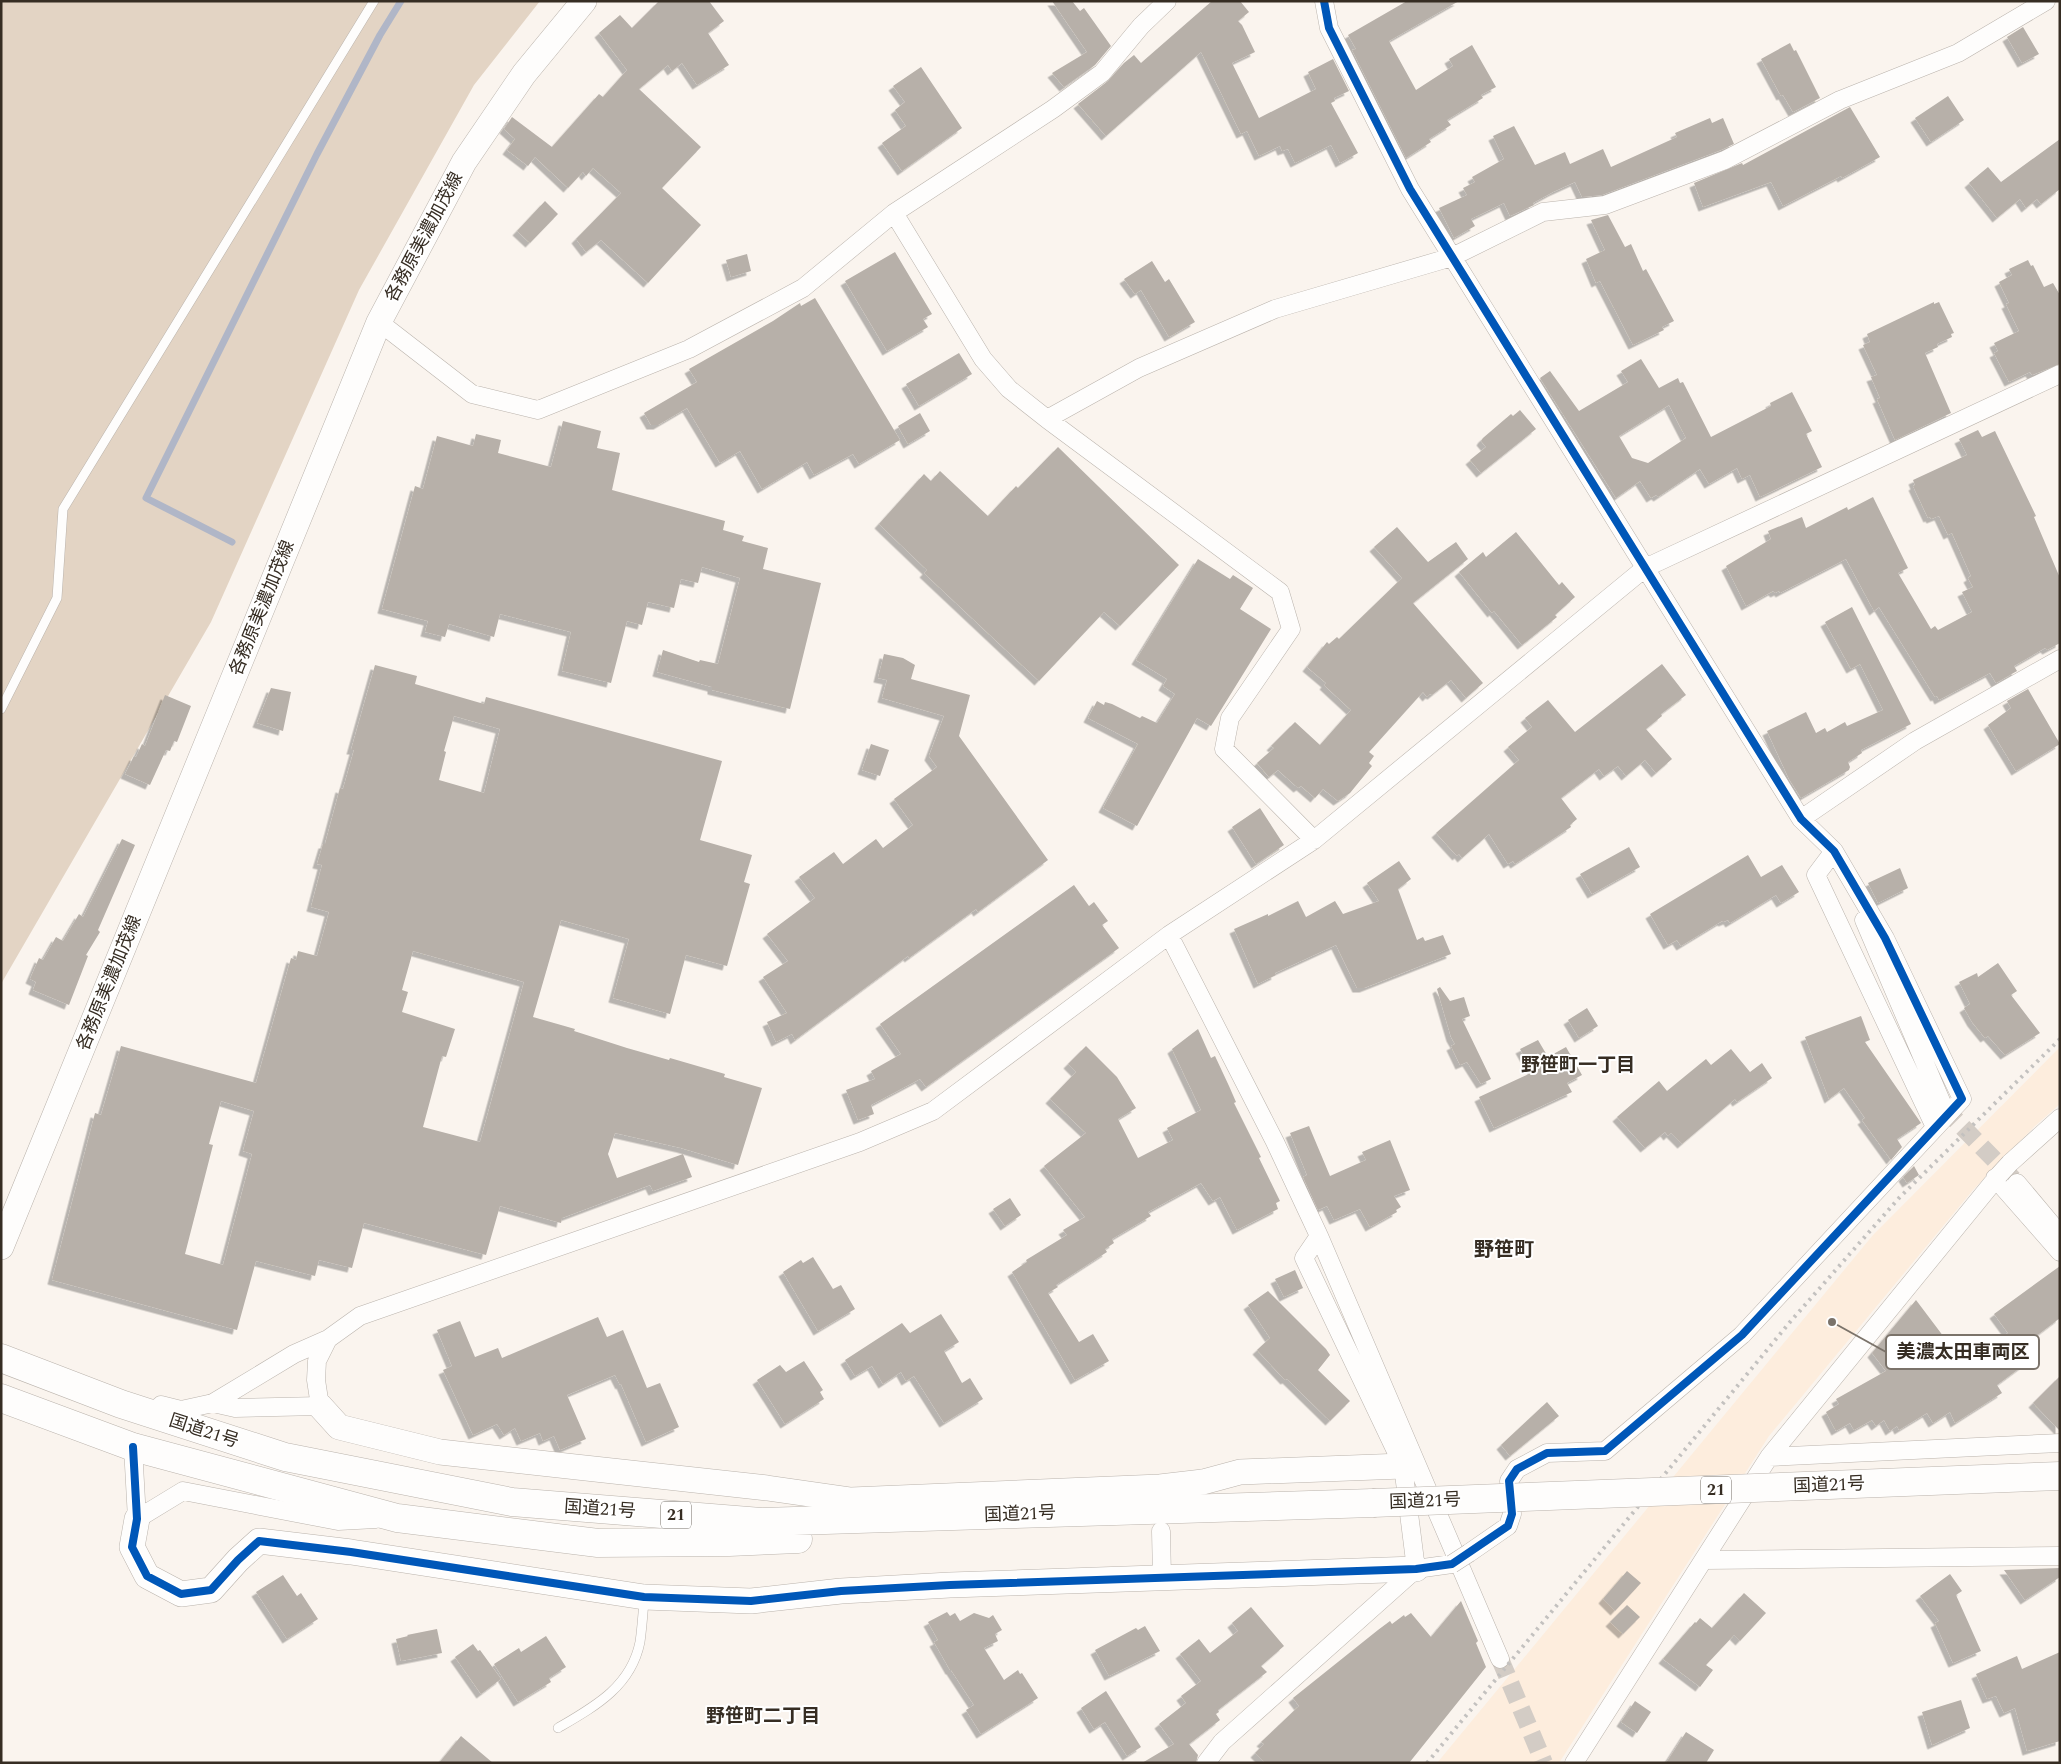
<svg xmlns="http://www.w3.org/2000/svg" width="2061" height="1764" font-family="Spectral,'Noto Sans JP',serif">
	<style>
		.built { fill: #fdeddd }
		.forest { fill: #e3d4c4 }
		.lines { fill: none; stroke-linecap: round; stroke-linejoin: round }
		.stream { stroke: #b0b6c7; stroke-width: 7 }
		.building { fill: #b7b0a9; fill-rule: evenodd; filter: url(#shadow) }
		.street-tunnel { stroke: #d3ccc5; stroke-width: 18; stroke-dasharray: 18 9; stroke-linecap: butt }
		.lane-casing { stroke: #bab3ac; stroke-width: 10 }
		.street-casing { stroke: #bab3ac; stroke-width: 19 }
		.secondary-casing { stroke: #bab3ac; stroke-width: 26 }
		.highway-casing { stroke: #bab3ac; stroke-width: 29 }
		.lane { stroke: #fefdfc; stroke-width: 9 }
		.street { stroke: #fefdfc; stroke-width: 18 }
		.secondary { stroke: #fefdfc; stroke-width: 25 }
		.highway { stroke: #fefdfc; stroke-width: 28 }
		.rail { stroke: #c3c1bf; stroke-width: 4; stroke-dasharray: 2.5 5; stroke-linecap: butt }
		.street-bridge-casing { stroke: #bab3ac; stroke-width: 19; stroke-linecap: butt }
		.highway-bridge-casing { stroke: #bab3ac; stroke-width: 29; stroke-linecap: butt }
		.street-bridge { stroke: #fefdfc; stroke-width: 18 }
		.highway-bridge { stroke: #fefdfc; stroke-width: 28 }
		.cycleway-casing { stroke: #fff; stroke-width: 11 }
		.cycleway { stroke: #0057b8; stroke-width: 8 }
		.labels { text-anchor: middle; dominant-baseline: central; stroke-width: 4; stroke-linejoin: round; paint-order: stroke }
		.shield { fill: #fff; stroke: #726c65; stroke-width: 1 }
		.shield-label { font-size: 16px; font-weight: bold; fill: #362d23 }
		.street-label { font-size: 18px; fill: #362d23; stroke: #fff }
		.neighbourhood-label { font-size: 19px; font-weight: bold; fill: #362d23; stroke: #fff }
		.quarter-label { font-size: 20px; font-weight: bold; fill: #362d23; stroke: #fff }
		.leader { fill: none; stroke: #7b736a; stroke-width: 2 }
		.callout-dot { fill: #7b736a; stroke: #fff; stroke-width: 2 }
		.callout { fill: #fff; stroke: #7b736a; stroke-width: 2 }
		.callout-label { font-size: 19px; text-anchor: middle; font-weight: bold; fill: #362d23 }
	</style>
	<defs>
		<filter id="shadow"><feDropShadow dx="-4.5" dy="4.5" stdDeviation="0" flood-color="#0004"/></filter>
	</defs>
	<rect width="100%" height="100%" fill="#faf4ee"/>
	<path class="built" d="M2060,1047V1104L2035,1126L1973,1190L1769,1436L1559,1763H1437L1873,1235Z"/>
	<path class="forest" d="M1,1H540L474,85L359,290L211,622L1,984Z"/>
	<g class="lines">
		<path class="stream" d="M232,542L146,498L317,154L380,35L401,1"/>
	</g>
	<path class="building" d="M659,1H709L724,21L708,33L729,65L697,85L682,63L672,71L668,65L639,89L701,147L662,188L701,225L648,283L601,240L586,252L576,239L621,193L593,168L586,176L583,172L568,188L535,157L528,166L507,150L515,139L504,129L512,117L552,147L599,94L603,97L627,70L599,33L620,15L632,28Z
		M1052,1H1072L1080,11L1084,8L1111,46L1095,65L1064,87L1052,73L1087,52Z
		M1212,1H1240L1249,12L1238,21L1242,25L1255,52L1232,63L1259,118L1316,89L1308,72L1333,59L1349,91L1334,98L1335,101L1331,103L1358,153L1340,163L1331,145L1295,163L1288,149L1282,151L1280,146L1259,156L1247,131L1241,134L1201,52L1106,136L1078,104L1108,81L1124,63L1134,55L1141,63Z
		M1407,1H1459L1389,41L1416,90L1453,66L1449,59L1472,45L1496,87L1481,95L1483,98L1447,120L1451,125L1429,139L1431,142L1406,158L1352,50L1356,49L1348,35Z
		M2023,27L2039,54L2022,63L2007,37Z
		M1790,43L1794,51L1796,50L1820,98L1793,112L1783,95L1781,96L1761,59Z
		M921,67L962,128L902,171L882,143L906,126L895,110L905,102L893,86Z
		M1948,96L1964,120L1931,142L1915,118Z
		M1850,107L1880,157L1842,178L1841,176L1783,206L1771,182L1703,207L1694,183L1742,163L1743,165Z
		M1710,118L1712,123L1723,118L1734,144L1721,150L1602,195L1582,197L1575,182L1553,192L1533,203L1534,205L1510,216L1504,203L1471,219L1475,226L1454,238L1439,208L1467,195L1463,188L1475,182L1472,177L1504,159L1493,136L1514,126L1535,165L1565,152L1570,164L1603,149L1611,167L1677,137L1675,133Z
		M2060,139V189L2041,204L2037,199L2026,208L2020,199L1997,218L1969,183L1988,167L2001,182Z
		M545,201L558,214L530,243L517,231Z
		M1608,215L1625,247L1631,244L1643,271L1646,269L1674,321L1662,327L1664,330L1633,345L1600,281L1596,283L1586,259L1605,250L1591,220Z
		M895,252L932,314L923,319L928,327L887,351L845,281Z
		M747,254L751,271L731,277L726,260Z
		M2028,260L2031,266L2033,265L2044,287L2053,283L2060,295V364L2032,375L2030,372L2009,382L1994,353L1998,351L1994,343L2019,331L2006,304L2009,303L1999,282L2012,275L2009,269Z
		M1152,261L1165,282L1169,279L1195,322L1169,337L1141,290L1135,294L1124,279Z
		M815,298L900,440L859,464L853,454L814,475L807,462L762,489L740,451L720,463L687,408L658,425H651L644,413L697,382L689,369L773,321L800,303L801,306Z
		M1934,302V304L1939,302L1954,333L1951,334L1952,337L1937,344L1938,347L1925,353L1951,413L1895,440L1877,399L1880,398L1871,377L1877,375L1863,345L1870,342L1867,334Z
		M959,353L972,374L919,406L906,384Z
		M1641,359L1659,388L1678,378L1680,383L1683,382L1711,437L1771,406L1770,403L1792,392L1812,431L1806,434L1822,467L1760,497L1750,475L1742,479L1737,468L1709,484L1700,469L1658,497L1656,495L1651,498L1640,481L1616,498L1540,378L1550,371L1579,411L1628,382L1621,371ZM1669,405L1686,438L1648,463L1632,458L1619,436Z
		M1520,410L1536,429L1481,473L1470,460L1486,447L1481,441L1483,438L1511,414L1513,416Z
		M920,413L930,431L908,444L898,426Z
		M563,421L601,431L597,448L620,453L612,490L725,521L723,530L744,536L742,541L768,548L763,569L821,583L790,709L712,690V687L657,672L663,650L699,662L700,660L718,664L740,578L702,567L698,583L681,579L674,608L648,602L642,625L627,621L611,683L562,671L571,632L500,614L494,637L449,624L445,637L425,632L428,621L382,609L415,486L423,489L437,436L473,446L476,434L501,440L498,453L551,467Z
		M1978,430L1982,437L1995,431L2036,516L2034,517L2060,578V643L2047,650L2045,648L2014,666L2017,671L1996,683L1990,673L1939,700L1937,696L1935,697L1879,607L1874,611L1846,559L1780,593L1779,591L1775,593L1773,591L1746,606L1726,566L1771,539L1768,531L1802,517L1806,528L1847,507L1848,510L1873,497L1908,568L1898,573L1931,629L1935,626L1938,630L1972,612L1962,592L1973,587L1968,578L1971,576L1952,533L1948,535L1939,516L1931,519L1930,517L1928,518L1913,486L1915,485L1913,480L1967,455L1959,439Z
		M1058,447L1179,565L1120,626L1104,612L1039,681L924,573L927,570L879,524L924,474L931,481L940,471L988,516L1016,486L1018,488Z
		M1397,527L1428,562L1456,542L1468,559L1413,603L1483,683L1466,698L1451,680L1432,695L1430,694L1427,697L1423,692L1369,752L1374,756L1369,763L1372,766L1350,793L1338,801L1323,789L1315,798L1301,786L1298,788L1278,770L1269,777L1257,763L1274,748L1271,746L1295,722L1320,745L1351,710L1324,685L1326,683L1307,667L1327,642L1329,644L1337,637L1339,639L1402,578L1374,547Z
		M1516,532L1559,585L1562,582L1575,597L1555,615L1557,617L1522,645L1494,611L1492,613L1459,572L1483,552L1486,557Z
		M1198,559L1230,579L1233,575L1253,588L1240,609L1271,629L1211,726L1197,718L1137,826L1103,808L1138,744L1088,718L1097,701L1104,705L1105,702L1112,704L1140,718L1142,716L1157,723L1175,694L1163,686L1167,679L1136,660Z
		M1852,607L1911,724L1861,750L1862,753L1848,762L1850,767L1849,770L1801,798L1789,779L1767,731L1806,712L1816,733L1825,728L1827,732L1845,722L1847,726L1883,710L1860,664L1851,669L1825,622Z
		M884,654L903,658L915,665L911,679L970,695L959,736L1048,860L978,912L976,909L909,958L908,956L795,1040L792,1034L776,1042L767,1022L787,1013L763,977L788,961L767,934L815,898L799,877L834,852L843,864L876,839L883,848L913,825L894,799L937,767L929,756L944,716L882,698L887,680L878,678Z
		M1662,664L1686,695L1661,714L1662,716L1646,729L1672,759L1656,773L1645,760L1626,776L1618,766L1604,776L1599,769L1561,798L1577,819L1570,825L1571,827L1515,864L1513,861L1508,864L1489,834L1462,858L1459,854L1457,856L1436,833L1519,760L1508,747L1532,727L1525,718L1548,700L1575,732Z
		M375,665L417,676L415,684L484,704L486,697L722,761L700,840L752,855L744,882L750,884L727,966L686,955L670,1014L613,998L629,939L561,920L533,1017L575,1029L574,1031L627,1048L669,1060L670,1058L725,1074L724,1077L762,1088L738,1165L681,1148L615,1133L608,1154L617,1178L683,1154L692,1177L653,1191L650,1185L562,1218L561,1223L500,1206L486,1255L364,1223L352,1268L319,1260L315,1276L256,1261L237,1330L52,1280L95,1113L101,1115L121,1046L256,1083L291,958L296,960L298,951L317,956L329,912L311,907L322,865L317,864L323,844H325L340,788L343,789L354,750H351ZM454,716L500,729L484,793L439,780L446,752L444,751ZM413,951L524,982L480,1142L423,1127L442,1056L446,1057L455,1029L402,1012L408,992L402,990ZM221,1101L254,1111L243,1151L252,1154L223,1265L185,1254L213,1145L209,1144Z
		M271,688L291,692L283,731L257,723Z
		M2028,689L2060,744L2016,771L1988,725L2011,708L2007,701Z
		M165,695L191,706L177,742L174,741L170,751L166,750L150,785L125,774L134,756L136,757L142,744L145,746Z
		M871,744L889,750L880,776L862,770Z
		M1260,808L1284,845L1256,864L1232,827Z
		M122,839L135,845L98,930L100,932L86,955L88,956L69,1005L33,990L36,982L30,979L39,958L43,960L56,937L63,941L79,914L83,917Z
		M1629,847L1640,867L1592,894L1580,874Z
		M1748,855L1761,877L1782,865L1799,892L1781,903L1776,895L1730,923L1728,920L1723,922L1722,921L1681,946L1677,940L1668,945L1650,914Z
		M1399,861L1411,879L1398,889L1417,940L1423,937L1425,941L1443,935L1451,954L1364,988H1357L1336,945L1275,973L1276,975L1258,984L1234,929L1268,914V916L1298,901L1306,917L1335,901L1343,914L1379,901L1367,883Z
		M1900,868L1908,888L1878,903L1868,883Z
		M1074,885L1089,906L1094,902L1108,921L1102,925L1119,948L926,1087L920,1079L871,1105L874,1114L858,1120L846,1090L875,1079L871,1071L901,1054L880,1024Z
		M1998,963L2017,991L2011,995L2040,1033L2005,1055L1988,1036L1985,1038L1972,1022L1964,1008L1970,1004L1959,982L1977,973L1978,977Z
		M1440,987L1450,1001L1464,997L1470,1016L1462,1019L1491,1079L1481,1084L1467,1062L1460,1065L1451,1046L1455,1044L1451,1037L1437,989Z
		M1587,1008L1598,1026L1579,1038L1568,1020Z
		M1861,1016L1870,1040L1865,1042L1921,1123L1897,1139L1902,1147L1891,1160L1862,1120L1865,1118L1844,1088L1829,1099L1805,1037Z
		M1198,1029L1211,1058L1215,1056L1229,1086L1236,1102L1234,1103L1261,1157L1259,1158L1280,1201L1276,1203L1278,1209L1237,1230L1220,1197L1213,1201L1201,1183L1148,1212L1151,1216L1112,1239L1114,1243L1105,1249L1107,1252L1056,1285L1058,1287L1048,1293L1079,1342L1093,1334L1109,1361L1075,1380L1012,1272L1027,1262L1026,1260L1067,1235L1063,1230L1085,1217L1044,1166L1086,1133L1050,1099L1076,1072L1068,1064L1086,1046L1117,1077L1136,1108L1118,1119L1138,1158L1173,1140L1167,1128L1201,1110L1172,1049Z
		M1538,1040L1548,1057L1566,1047L1582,1075L1567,1083L1572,1092L1494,1128L1479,1097L1533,1072L1520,1049Z
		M1731,1049L1750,1072L1762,1063L1772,1078L1737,1102L1735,1099L1682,1144L1671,1133L1668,1136L1665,1132L1645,1148L1617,1117L1659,1081L1667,1091L1706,1059L1711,1065Z
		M1309,1126L1330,1176L1366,1160L1362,1152L1390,1140L1410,1190L1394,1196L1401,1207L1396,1210L1397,1212L1370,1227L1360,1209L1334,1220L1327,1206L1318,1210L1303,1177L1307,1175L1290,1133Z
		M1914,1166L1919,1175L1907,1183L1903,1177Z
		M1010,1198L1021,1215L1005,1226L993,1209Z
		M813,1257L833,1289L841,1285L855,1309L818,1331L783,1272L801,1260L803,1263Z
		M2060,1266V1318L2019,1349L2028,1362L1997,1385L2002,1393L1955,1423L1950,1412L1933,1423L1927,1413L1899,1430L1897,1426L1890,1431L1884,1420L1876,1426L1872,1420L1854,1430L1850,1423L1836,1431L1826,1412L1839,1404L1836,1399L1886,1371L1872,1353L1916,1300L1965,1365L2008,1333L1994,1314Z
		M1295,1270L1303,1288L1284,1297L1275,1279Z
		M1268,1291L1326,1349L1330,1355L1318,1370L1350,1401L1330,1421L1287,1379L1285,1380L1257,1350L1270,1338L1248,1305Z
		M941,1314L959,1342L944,1351L962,1383L970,1378L983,1399L944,1423L914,1376L906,1381L901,1372L883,1384L872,1366L855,1376L845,1360L902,1323L910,1333Z
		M598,1317L607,1337L623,1330L647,1388L660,1383L679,1427L646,1442L621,1384L620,1385L615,1375L567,1395L586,1439L560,1450L554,1436L543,1441L540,1433L521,1441L515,1428L504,1435L497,1424L473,1435L443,1370L452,1366L437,1330L460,1321L475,1357L498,1348L502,1358Z
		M804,1361L823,1390L820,1392L824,1399L785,1424L757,1380L780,1365L786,1372Z
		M2060,1376V1431L2033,1403Z
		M1547,1402L1559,1416L1510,1456L1501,1445Z
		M2060,1568V1577L2025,1600L2004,1570Z
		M1627,1571L1641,1583L1615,1611L1603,1599Z
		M1950,1574L1962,1591L1956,1595L1981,1651L1953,1663L1935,1623L1939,1621L1920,1596Z
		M283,1575L297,1596L301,1593L318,1619L287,1639L256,1592Z
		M1744,1593L1766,1613L1740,1641L1734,1635L1706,1665L1713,1670L1700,1687L1663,1659L1695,1622L1696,1623L1700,1618L1712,1628Z
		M1461,1601L1478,1641L1476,1643L1486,1667L1409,1763H1265L1255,1753L1264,1744L1261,1742L1299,1706L1293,1698L1378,1630L1390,1621L1392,1624L1404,1615L1405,1617L1411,1613L1431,1637Z
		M1627,1605L1640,1617L1623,1634L1610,1622Z
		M1251,1607L1284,1646L1261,1666L1267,1672L1218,1710L1219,1712L1216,1714L1220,1720L1189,1744L1198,1755L1196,1763H1142L1174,1744L1159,1724L1186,1703L1181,1696L1201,1681L1180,1654L1199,1639L1210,1653L1238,1631L1232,1623Z
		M947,1612L950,1616L955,1613L960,1621L974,1613L989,1618L993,1615L1002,1630L995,1634L998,1641L984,1648L1004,1680L1018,1670L1020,1674L1022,1673L1038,1698L981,1734L966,1710L974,1705L951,1670H950L934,1642L938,1640L928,1622Z
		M1145,1626L1160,1651L1109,1676L1095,1650L1136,1628L1138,1630Z
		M437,1629L442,1653L401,1661L396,1639L408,1636L407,1635Z
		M546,1636L566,1667L549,1678L551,1682L518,1702L494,1664L519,1648L521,1652Z
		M473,1644L478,1651L480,1650L501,1679L481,1694L455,1657Z
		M2060,1652V1741L2027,1751L2015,1708L2004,1713L1996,1696L1987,1699L1976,1674L2017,1656L2022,1669Z
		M1106,1691L1141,1747L1127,1756L1105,1722L1094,1729L1081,1708Z
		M1961,1700L1970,1728L1932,1745L1922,1712Z
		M1635,1701L1651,1712L1637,1733L1621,1722Z
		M1686,1732L1714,1750L1706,1763H1666Z
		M461,1736L493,1763H439Z"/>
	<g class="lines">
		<path class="street-tunnel" d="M1944,1108L2017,1183
			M1500,1659L1544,1763"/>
		<g class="lane-casing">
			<path id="lane" d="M1,709L57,598L63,509L374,1
				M558,1728C594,1707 631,1687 640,1642C642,1628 643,1614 644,1600"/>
		</g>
		<g class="street-casing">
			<path id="street" d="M1324,1L1329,28L1410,189L1801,819L1834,851L1885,938L1962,1099L1742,1335L1605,1451L1547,1453L1517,1469L1509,1481L1512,1514L1508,1526L1469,1553
				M894,213L983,359L1009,389L1047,419L1280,592L1291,629L1230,718L1224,749L1314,840
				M379,322L472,394L538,410L689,349L803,288L894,213L1053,109L1102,73L1141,26L1167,1
				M1047,419L1139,368L1275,309L1452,257L1543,212L1605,205L1725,160L1840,100L1958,53L2046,1
				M1801,819L1915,741L2060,659
				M1834,851L1816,875L1935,1127
				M1864,920L1944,1108
				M1169,935L1275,1142L1319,1236L1500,1659
				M2010,1163L2060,1118
				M1995,1178L2060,1252
				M2017,1183L2058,1232
				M1319,1236L1304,1258L1403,1466L1416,1569
				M213,1403L235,1408L320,1406L316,1380L317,1361L328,1339
				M161,1405L181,1410L213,1403L294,1354L328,1339L360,1316L860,1142L933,1111L1169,935L1314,840L1645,568L2060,374
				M133,1447L137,1519
				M1769,1457L2060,1443
				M137,1519L183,1491L338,1521L376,1519
				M1161,1531L1162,1577
				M1704,1560L2060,1556
				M1206,1763L1222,1742L1416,1569L1452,1564
				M1574,1763L1769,1457L1999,1175"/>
		</g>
		<g class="secondary-casing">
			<path id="secondary" d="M1,1247L379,322L464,162L524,74L584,1
				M320,1406L339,1427L440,1452L767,1488L851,1500L1160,1487L1203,1482L1240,1472L1403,1466
				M137,1519L132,1547L147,1576L181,1594L211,1590L238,1560L259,1541L351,1552L644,1597L751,1601L841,1591L950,1585L1416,1569"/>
		</g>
		<g class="highway-casing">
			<path id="highway" d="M1,1358L121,1404L285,1457L512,1502L761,1522L1373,1503
				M1,1398L133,1447L397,1518L598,1543L729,1542L798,1539"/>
		</g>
		<use href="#lane" class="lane"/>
		<use href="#street" class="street"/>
		<use href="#secondary" class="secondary"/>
		<use href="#highway" class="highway"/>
		<path class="rail" d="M1427,1763L1790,1322L1899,1198L2060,1039"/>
		<g class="street-bridge-casing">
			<path id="street-bridge" d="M1999,1175L2010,1163
				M1452,1564L1469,1553"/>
		</g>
		<g class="highway-bridge-casing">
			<path id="highway-bridge" d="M1373,1503L2060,1476"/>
		</g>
		<use href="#street-bridge" class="street-bridge"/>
		<use href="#highway-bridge" class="highway-bridge"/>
		<g class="cycleway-casing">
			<path id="cycleway" d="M133,1447L137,1519L132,1547L147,1576L181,1594L211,1590L238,1560L259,1541L351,1552L644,1597L751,1601L841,1591L950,1585L1416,1569L1452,1564L1508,1526L1512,1514L1509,1481L1517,1469L1547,1453L1605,1451L1742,1335L1962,1099L1885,938L1834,851L1801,819L1410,189L1329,28L1324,1"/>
		</g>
		<use href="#cycleway" class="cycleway"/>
	</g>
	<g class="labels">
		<g class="shield">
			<rect x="1701" y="1476.5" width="30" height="27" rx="4"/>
			<rect x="661" y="1501.5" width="30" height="27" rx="4"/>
		</g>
		<g class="shield-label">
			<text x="1716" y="1490">21</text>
			<text x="676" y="1515">21</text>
		</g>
		<g class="street-label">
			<text transform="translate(424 237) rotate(-62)">各務原美濃加茂線</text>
			<text transform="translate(262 608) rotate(-68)">各務原美濃加茂線</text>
			<text transform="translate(109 983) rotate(-68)">各務原美濃加茂線</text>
			<text transform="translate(204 1431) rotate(18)">国道21号</text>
			<text transform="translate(1829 1485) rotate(-2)">国道21号</text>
			<text transform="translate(1425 1501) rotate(-2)">国道21号</text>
			<text transform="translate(600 1509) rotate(4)">国道21号</text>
			<text transform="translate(1020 1514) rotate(-2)">国道21号</text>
		</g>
		<g class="neighbourhood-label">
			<text x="1578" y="1065">野笹町一丁目</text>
			<text x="763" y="1716">野笹町二丁目</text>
		</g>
		<g class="quarter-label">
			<text x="1504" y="1250">野笹町</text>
		</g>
	</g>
	<path class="leader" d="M1832 1322L1886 1352"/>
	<circle class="callout-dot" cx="1832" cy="1322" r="5"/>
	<rect class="callout" x="1886" y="1335" width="153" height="34" rx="5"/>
	<g class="callout-label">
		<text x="1963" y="1358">美濃太田車両区</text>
	</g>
	<rect width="2061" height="1764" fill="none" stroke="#362d23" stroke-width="5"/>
</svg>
